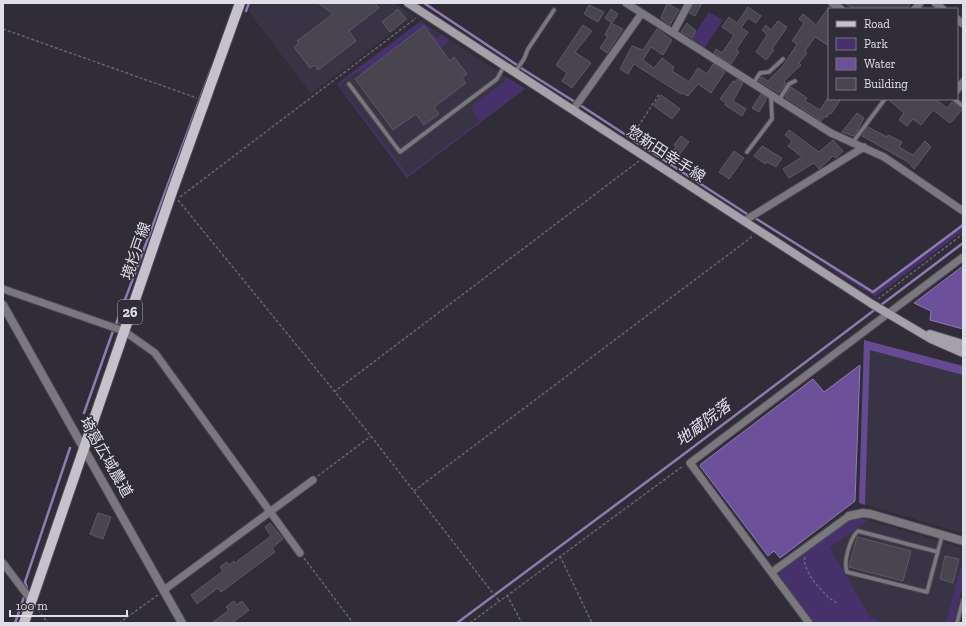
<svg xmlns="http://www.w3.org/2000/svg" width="966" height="626" font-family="'Zilla Slab','Noto Sans JP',serif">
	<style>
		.built { fill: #393445 }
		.green { fill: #47316a }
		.forest { fill: #664a94 }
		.water { fill: #6c509a; stroke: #8f7bb1 }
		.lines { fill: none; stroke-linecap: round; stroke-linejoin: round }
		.stream { stroke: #8f7bb1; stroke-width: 2.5 }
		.building { fill: #484450; stroke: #5c5865 }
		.service-casing { stroke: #4c4954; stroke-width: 5.5 }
		.minor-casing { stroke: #4c4954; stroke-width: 9 }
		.tertiary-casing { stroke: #4c4954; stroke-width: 10 }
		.secondary-casing { stroke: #4c4954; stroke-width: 10 }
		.primary-casing { stroke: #4c4954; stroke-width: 12 }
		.path { stroke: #66646e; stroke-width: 1.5; stroke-dasharray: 3 2; stroke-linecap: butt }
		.service { stroke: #7a787e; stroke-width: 3.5 }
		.minor { stroke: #7a787e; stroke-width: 7 }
		.tertiary { stroke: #7a787e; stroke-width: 8 }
		.secondary { stroke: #a4a1ab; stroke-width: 8 }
		.primary { stroke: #c5c1cd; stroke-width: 10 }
		.labels { text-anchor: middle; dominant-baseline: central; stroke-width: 3; stroke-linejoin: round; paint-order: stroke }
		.shield { fill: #302d38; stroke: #aba9b2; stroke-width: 1 }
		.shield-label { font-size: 14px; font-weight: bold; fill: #e0dee6 }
		.street-label { font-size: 15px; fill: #e0dee6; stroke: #302d38 }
		.water-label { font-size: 16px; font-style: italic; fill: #e4def3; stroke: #302d38 }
	</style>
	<rect width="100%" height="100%" fill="#302d38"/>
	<path class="built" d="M252,3H394L414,16L311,94L249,12Z
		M421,21L525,89L407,178L337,84Z
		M864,340L963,366V533L859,503Z
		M868,520L963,548V623H887L871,618L830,548Z"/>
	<path class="green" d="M709,12L723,20L704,49L690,41Z
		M421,21L431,28L429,32L438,38L441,34L450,40L440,48L424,27L361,75L358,71L339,85L408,175L480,121L472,110L473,105L502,84L507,77L525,89L407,178L337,84Z
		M963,225V231L875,297L817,260L875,292Z
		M857,518L868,520L830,548L871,618L886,623H813L779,577L780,571L846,522Z
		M963,558V586L953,623H946Z"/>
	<path class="forest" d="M864,340L963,366V375L870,350L865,505L859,503Z"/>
	<path class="water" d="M963,266V329L930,320L931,311L914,303Z
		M860,365L855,501L780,558L774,551L768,556L700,466L701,464L813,379L824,392Z"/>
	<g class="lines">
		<path class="stream" d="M424,3L517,65
			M246,11L249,3
			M521,68L575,102
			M580,105L629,137
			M633,140L747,214
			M755,218L873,292L963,225
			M116,324L211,69
			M84,413L113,331
			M27,588L25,582L70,448
			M15,623L24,597
			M457,623L680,457L963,243"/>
	</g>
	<path class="building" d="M318,3H375L379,8L349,31L356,41L318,70L314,65L310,68L294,47L299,43L297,41L333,14Z
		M667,3L679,10L670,25L661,18Z
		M694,3H702L695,16L689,13Z
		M844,3H911L907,9H854Z
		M589,5L604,12L598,22L584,14Z
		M748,7L761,16L756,23L748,18L741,28L748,32L736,50L739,52L731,64L714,53L716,49L722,53L734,35L722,27L729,17L737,23Z
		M829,7V46L815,37L805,51L807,53L799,63L801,65L784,81L786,83L779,93L759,81L762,77L768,81L783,66L797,44L792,41L804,23L799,19L803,14L816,25Z
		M398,9L406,19L390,32L382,22Z
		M611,9L618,14L612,23L605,18Z
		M778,21L787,27L772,49L774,50L766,60L756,52L767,35L762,30L766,25L771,30Z
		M611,23L623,29L607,53L600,48L608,36L605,35Z
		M687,23L696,31L692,38L681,32Z
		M583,25L592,31L575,52L591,63L572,88L562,81L567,73L556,65Z
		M424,26L450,61L454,57L467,74L462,78L466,83L434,107L439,114L424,125L416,114L393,130L355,79Z
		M657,29L672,40L663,55L651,47L643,60L654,68L662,58L674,67L672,71L689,82L698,68L707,74L713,64L725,72L711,93L698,84L688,96L682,93L681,94L634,64L628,74L620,69L632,46L643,50Z
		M737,79L743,83L733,101L746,109L742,116L725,105L726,103L720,99L733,81L735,82Z
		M791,87L807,98L805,101L820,110L827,99H841L831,114L829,113L827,117H824L821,121L785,97Z
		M761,94L767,98L759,112L752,108Z
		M661,95L680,109L672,119L654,106Z
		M888,99H935L947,108L952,102L963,109L950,123L933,110L921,125L913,119L907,126L899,120L904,113Z
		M857,113L864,118L856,133L853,136L842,132Z
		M868,127L887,137L888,135L902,142L899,147L913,155L925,141L931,147L914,169L908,162L862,136Z
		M789,130L819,152L833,140L843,151L836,158L833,156L819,169L814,163L789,178L783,169L802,157L788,146L792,141L785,135Z
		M681,136L689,142L675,160L669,156L676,147L674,145Z
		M762,146L782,158L776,167L767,162L765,164L754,156Z
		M734,151L744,158L729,179L719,172Z
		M98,513L111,517L103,539L90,534Z
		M270,523L283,539L272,548L275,552L221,592L218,588L197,604L191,595L223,571L220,567L227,562L229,565L234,561L235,563L271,536L265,527Z
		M857,537L911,551L903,581L849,567Z
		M945,556L959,559L953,583L940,579Z
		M234,601L237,605L242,601L249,610L232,623H212L229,610L226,607Z"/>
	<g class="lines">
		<g class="service-casing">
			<path id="service" d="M515,72L524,59L528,49L554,10
				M349,84L400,152L497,79L504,66
				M753,84L760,73L769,72L783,59
				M954,99L963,106
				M779,100L789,84L795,81
				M853,142L885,99
				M747,152L772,119L771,95
				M938,552L858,531C850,538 843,562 847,572L927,592L942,536
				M957,623L963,600"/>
		</g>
		<g class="minor-casing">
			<path id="minor" d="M626,3L831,133L884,157L963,211
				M832,3L841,9
				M935,3L943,9
				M915,9L920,3
				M957,19L963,24
				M673,33L689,3
				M957,90L963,82
				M573,110L642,13
				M744,221L864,147
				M3,289L124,331L155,353L300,553
				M3,563L31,600
				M772,572L849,516
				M164,590L313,480
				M809,623L690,463L963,257"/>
		</g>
		<g class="tertiary-casing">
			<path id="tertiary" d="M3,305L182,623
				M849,516L863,513L871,514L963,541"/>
		</g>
		<g class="secondary-casing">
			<path id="secondary" d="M408,3L872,304L931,339L963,353
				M930,334L963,344"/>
		</g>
		<g class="primary-casing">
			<path id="primary" d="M24,623L172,192L240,3"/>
		</g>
		<path class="path" d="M3,29L197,98
			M630,139L660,93
			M180,197L416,18
			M178,200L371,436L499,601
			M878,299L963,234
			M334,392L639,161
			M318,476L371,436
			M414,491L753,236
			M560,556L592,623
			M805,557C801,570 825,597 837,603
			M304,558L353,623
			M507,595L522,623
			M38,610L48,623
			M119,623L158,595
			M470,623L683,466"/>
		<use href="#service" class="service"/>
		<use href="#minor" class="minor"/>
		<use href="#tertiary" class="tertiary"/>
		<use href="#secondary" class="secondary"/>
		<use href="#primary" class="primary"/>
	</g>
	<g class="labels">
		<rect class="shield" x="118" y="300" width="24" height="24" rx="3"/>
		<g class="shield-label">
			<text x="130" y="312">26</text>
		</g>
		<g class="street-label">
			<text transform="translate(666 154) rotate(33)">惣新田幸手線</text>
			<text transform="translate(136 251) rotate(-71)">境杉戸線</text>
			<text transform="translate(106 457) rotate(60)">埼葛広域農道</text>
		</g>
		<g class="water-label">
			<text transform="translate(703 423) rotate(-37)">地蔵院落</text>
		</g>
	</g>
	<rect width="966" height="626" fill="none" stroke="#e0dee6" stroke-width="8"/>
	<rect x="828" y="8" width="130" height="92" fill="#302d38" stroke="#76747e"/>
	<rect x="836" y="21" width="20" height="6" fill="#c5c1cd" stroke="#76747e"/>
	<text x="864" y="28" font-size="12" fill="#e0dee6">Road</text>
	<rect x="836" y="38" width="20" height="12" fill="#47316a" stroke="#76747e"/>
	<text x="864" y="48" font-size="12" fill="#e0dee6">Park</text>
	<rect x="836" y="58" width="20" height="12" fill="#6c509a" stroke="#76747e"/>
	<text x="864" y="68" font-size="12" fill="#e0dee6">Water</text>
	<rect x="836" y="78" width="20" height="12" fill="#484450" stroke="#76747e"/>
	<text x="864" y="88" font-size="12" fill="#e0dee6">Building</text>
	<path d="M10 610v6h117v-6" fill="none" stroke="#e0dee6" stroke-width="2"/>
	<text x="16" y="610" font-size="12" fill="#e0dee6" stroke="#302d38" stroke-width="3" paint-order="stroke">100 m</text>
</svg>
